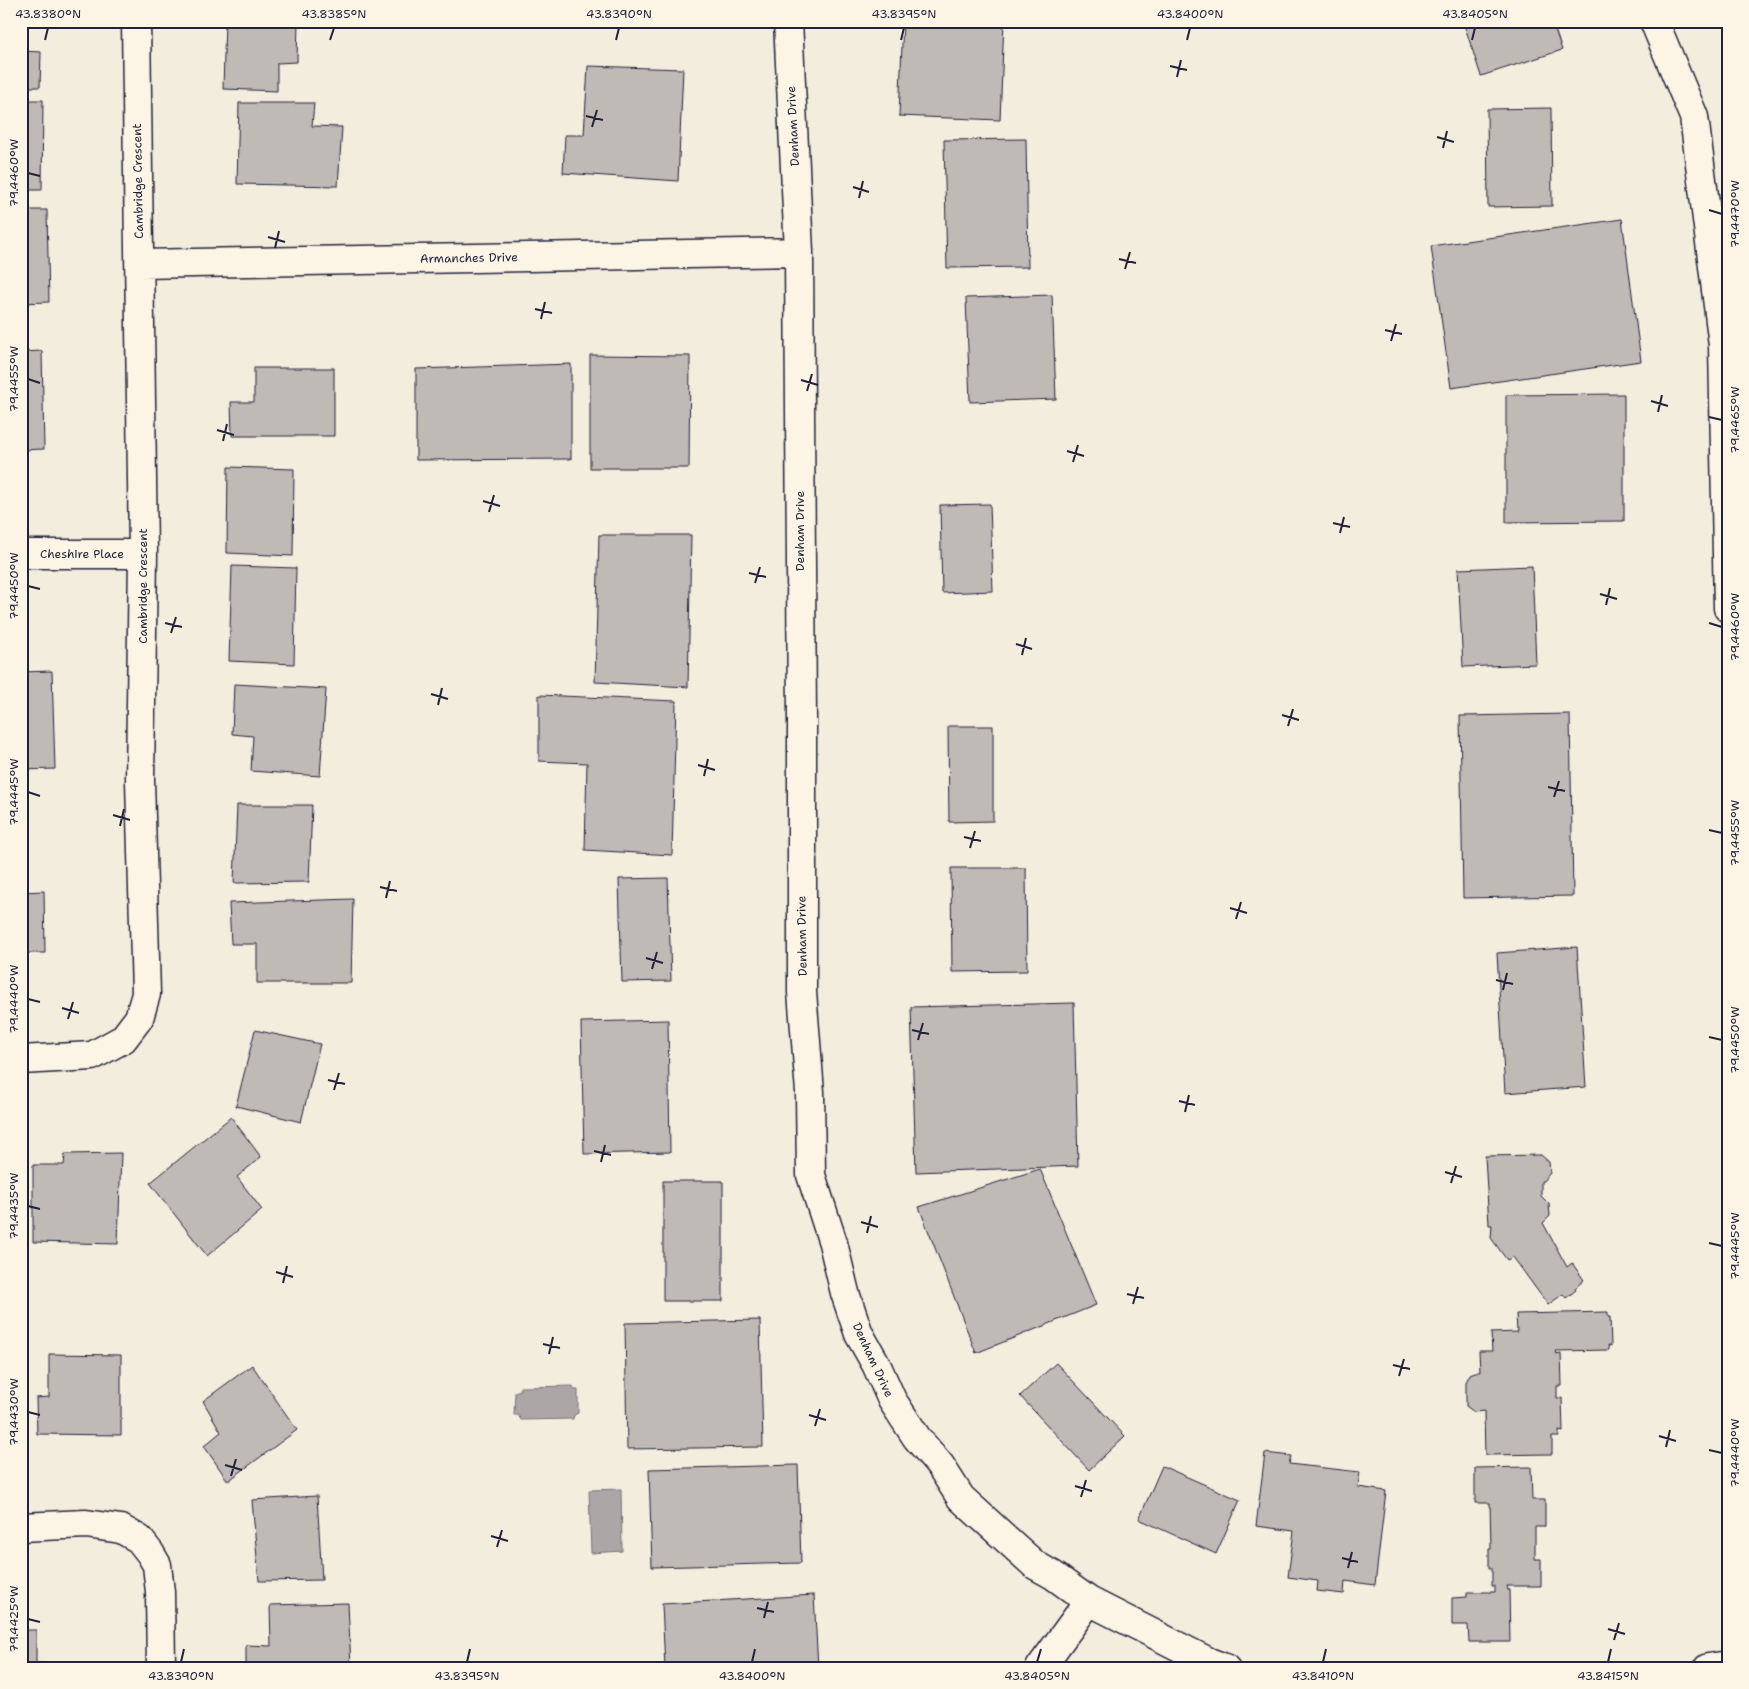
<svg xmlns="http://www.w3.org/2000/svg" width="1749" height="1689" font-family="'Shantell Sans',sans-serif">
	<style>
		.water { fill: #aca7a6; stroke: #75727b }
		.building { fill: #bfbab6; stroke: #22223b }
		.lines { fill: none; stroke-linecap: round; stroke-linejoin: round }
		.street-casing { stroke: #22223b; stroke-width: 31 }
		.street { stroke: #fcf5e5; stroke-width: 28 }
		.ticks { fill: none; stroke: #22223b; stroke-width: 2 }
		.labels { text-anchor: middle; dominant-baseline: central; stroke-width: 4.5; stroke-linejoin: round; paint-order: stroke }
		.street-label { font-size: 12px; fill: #22223b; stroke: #fcf5e5 }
		.neatline { fill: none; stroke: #22223b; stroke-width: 2 }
		.ticks-label { font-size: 12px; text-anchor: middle; fill: #22223b }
	</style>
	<rect width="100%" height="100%" fill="#f3edde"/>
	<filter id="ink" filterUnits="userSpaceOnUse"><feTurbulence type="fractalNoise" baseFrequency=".02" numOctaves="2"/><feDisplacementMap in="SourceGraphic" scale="10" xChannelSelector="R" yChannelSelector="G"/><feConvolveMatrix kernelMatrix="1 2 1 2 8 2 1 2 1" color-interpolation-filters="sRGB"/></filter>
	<g filter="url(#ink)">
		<path class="water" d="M573,1386L574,1390H578V1413L574,1415L573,1419L521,1420L518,1415H514L515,1392L520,1390V1387Z
			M621,1489L622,1551L591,1553L589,1490Z"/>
		<path class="building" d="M21,21V51L41,52L40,87H21Z
			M225,21H298L297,62L277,63V91L223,89Z
			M582,21H632V24L582,23Z
			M903,21H1004L1000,120L899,116Z
			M1463,21H1552L1562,50L1481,76Z
			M588,66L683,69L678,181L563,173L565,135H584Z
			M21,100H43L42,190H21Z
			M239,103H314L312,126L342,127L338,186L237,184Z
			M1551,108L1552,206L1488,207L1487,109Z
			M1026,139L1028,267L947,268L944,140Z
			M21,210H47L49,302L21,303Z
			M1622,219L1641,361L1451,388L1431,246Z
			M1052,295L1056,399L970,402L966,298Z
			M42,351L44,449L21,450V352Z
			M590,355L690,356L689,468H590Z
			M571,364V459L416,460V369Z
			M254,368H334V436H232L231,402H254Z
			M1624,394V521L1506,522V395Z
			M228,467L294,469L293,556L227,553Z
			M990,504L993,591L942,593L940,505Z
			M599,535H691L688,687L595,682Z
			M232,566L296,568L294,664L229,661Z
			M1532,566L1536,664L1463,667L1458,569Z
			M52,671L55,769L21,770V672Z
			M234,684L326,689L320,776L251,771L253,736L232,734Z
			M539,695L676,701L672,855L585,850L587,763L539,761Z
			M1570,714L1573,896L1463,898L1460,716Z
			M948,726H993V821L949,822Z
			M237,805H312L309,882L234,883Z
			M951,868H1026L1027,971L952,972Z
			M668,878L671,981L622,982L619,879Z
			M44,891L45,953H21V892Z
			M353,899L351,983H257V944H231L229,903Z
			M1577,947L1586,1087L1505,1093L1497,953Z
			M1074,1003L1078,1166L916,1172L911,1007Z
			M668,1020L670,1152L584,1154L581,1022Z
			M255,1030L320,1044L301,1122L236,1106Z
			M231,1117L261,1157L237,1177L262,1210L207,1256L150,1183Z
			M121,1153L118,1244L33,1242V1165H64L65,1154Z
			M1541,1155L1549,1162L1550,1173L1543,1181H1541V1196L1549,1204L1550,1216L1543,1223L1567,1267L1572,1263L1584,1280L1575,1288L1576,1290L1566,1298L1563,1294L1548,1305L1513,1257L1507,1260L1491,1238L1492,1225H1489L1485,1156Z
			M1040,1169L1096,1305L976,1353L919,1207Z
			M663,1181H723V1301H663Z
			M1608,1312V1317H1610L1611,1346L1608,1345L1609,1350L1555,1351L1556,1354L1561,1353L1562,1386H1557V1398H1562L1563,1432L1559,1431V1437H1552V1454L1485,1455L1484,1411L1474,1412L1466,1406V1382L1470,1374L1475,1372H1480L1479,1351H1492L1491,1333L1517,1332L1516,1314Z
			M760,1320L763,1447L627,1449L625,1323Z
			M49,1354L121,1355V1435L37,1434L36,1398L49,1397Z
			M1056,1363L1125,1436L1089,1470L1020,1396Z
			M252,1365L297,1430L228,1481L204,1446L221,1432L203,1401Z
			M1265,1453L1291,1456L1289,1464L1360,1472L1358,1487L1386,1491L1375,1585L1345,1581L1344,1594L1317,1591L1318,1581L1288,1577L1294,1531L1256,1526Z
			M798,1465L801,1563L652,1567L649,1469Z
			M1162,1466L1240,1500L1216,1554L1139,1519Z
			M1531,1467L1532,1500H1545V1527H1535V1559H1541V1586H1507L1508,1590H1509L1510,1642H1469L1468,1625H1452V1598L1467,1597V1592H1495V1586H1492V1568H1489V1549H1491L1490,1503H1475V1468Z
			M317,1496L322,1580L259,1581L252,1500Z
			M814,1595L818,1668H665L662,1604Z
			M348,1603L351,1668H246V1645L271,1646L270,1605Z
			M21,1630H36V1663L67,1665V1668H21Z"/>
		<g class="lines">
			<g class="street-casing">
				<path id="street" d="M788,21L799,252L802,723V992L810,1092L811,1175L833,1243L845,1293L859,1334L876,1364L892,1400L917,1438L940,1465L961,1498L1035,1565L1053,1575L1089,1601L1209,1662L1225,1668
					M1654,21L1694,117L1723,345L1728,608
					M140,264L799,252
					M21,554H143
					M21,1060L92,1056L123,1039L139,1018L146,994L140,781L143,554L136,21
					M21,1527L86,1524L121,1529L139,1539L150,1553L157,1565L160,1592L161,1668
					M1040,1668L1089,1601
					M1708,1668L1728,1665"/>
			</g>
			<use href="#street" class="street"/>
		</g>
	</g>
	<path class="ticks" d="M45,40L48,28M330,40L334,28M616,40L619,28M901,40L904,28M1187,40L1190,28M1472,40L1475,28M1170,66L1187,70M1177,77L1181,60M586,116L603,120M592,127L597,110M1437,137L1454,142M1443,148L1447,131M28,173L40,176M853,187L869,192M859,198L863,181M1709,210L1722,214M268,237L285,242M275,248L279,231M1119,259L1136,263M1125,269L1130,252M535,309L552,313M541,319L545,302M1385,330L1402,334M1391,341L1396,324M28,379L40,383M801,380L818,385M807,391L812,374M1651,401L1668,406M1658,412L1662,395M1709,417L1722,420M217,430L234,435M223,441L227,424M1067,451L1084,456M1073,462L1078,445M483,501L500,506M489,512L494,495M1333,523L1350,527M1340,533L1344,517M749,573L766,577M755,583L760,567M28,586L40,589M1600,594L1617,599M1606,605L1610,588M165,623L182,627M1709,623L1722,627M171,633L176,617M1016,644L1032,649M1022,655L1026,638M431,694L448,699M438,705L442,688M1282,715L1299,720M1288,726L1293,709M698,765L715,770M704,776L708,759M1548,787L1565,791M28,792L40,796M1554,797L1559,781M113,815L130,820M120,826L124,809M1709,830L1722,833M964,837L981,841M970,848L975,831M380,887L397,891M386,898L390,881M1230,908L1247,913M1236,919L1241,902M646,958L663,963M652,969L657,952M1496,980L1513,984M1503,990L1507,973M28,999L40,1002M62,1008L79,1013M68,1019L73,1002M912,1030L929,1034M1709,1037L1722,1040M918,1040L923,1023M328,1080L345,1084M334,1090L339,1073M1179,1101L1195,1105M1185,1112L1189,1095M594,1151L611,1155M601,1162L605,1145M1445,1172L1462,1177M1451,1183L1456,1166M28,1206L40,1209M861,1222L878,1227M867,1233L871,1216M1709,1243L1722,1246M276,1272L293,1277M283,1283L287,1266M1127,1294L1144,1298M1133,1304L1138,1287M543,1344L560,1348M549,1354L553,1337M1393,1365L1410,1369M1399,1376L1404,1359M28,1412L40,1415M809,1415L826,1420M815,1426L820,1409M1659,1436L1676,1441M1666,1447L1670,1430M1709,1450L1722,1453M225,1465L242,1470M231,1476L236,1459M1075,1486L1092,1491M1081,1497L1086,1480M491,1536L508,1541M497,1547L502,1530M1342,1558L1358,1562M1348,1568L1352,1552M757,1608L774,1612M764,1618L768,1602M28,1619L40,1622M1608,1629L1625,1634M1614,1640L1619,1623M181,1662L184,1649M467,1662L470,1649M752,1662L755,1649M1037,1662L1041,1649M1323,1662L1326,1649M1608,1662L1611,1649"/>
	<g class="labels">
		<g class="street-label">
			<text transform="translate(793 126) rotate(-93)">Denham Drive</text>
			<text transform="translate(138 181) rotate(-91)">Cambridge Crescent</text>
			<text transform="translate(469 258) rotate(-1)">Armanches Drive</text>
			<text transform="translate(800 531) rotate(-90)">Denham Drive</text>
			<text x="82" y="554">Cheshire Place</text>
			<text transform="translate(143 586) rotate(-90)">Cambridge Crescent</text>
			<text transform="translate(802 936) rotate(-91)">Denham Drive</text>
			<text transform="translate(873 1360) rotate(65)">Denham Drive</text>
		</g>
	</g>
	<rect width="1749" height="1689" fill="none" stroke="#fcf5e5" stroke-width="55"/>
	<rect x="28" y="28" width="1694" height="1634" class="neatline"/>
	<g class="ticks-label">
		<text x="48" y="18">43.8380°N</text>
		<text x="334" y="18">43.8385°N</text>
		<text x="619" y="18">43.8390°N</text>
		<text x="904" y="18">43.8395°N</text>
		<text x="1190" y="18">43.8400°N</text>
		<text x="1475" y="18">43.8405°N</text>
		<text transform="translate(14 173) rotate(-90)" y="4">79.4460°W</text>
		<text transform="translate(1735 214) rotate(-90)" y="4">79.4470°W</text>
		<text transform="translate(14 379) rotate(-90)" y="4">79.4455°W</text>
		<text transform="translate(1735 420) rotate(-90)" y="4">79.4465°W</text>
		<text transform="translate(14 586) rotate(-90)" y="4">79.4450°W</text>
		<text transform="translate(1735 627) rotate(-90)" y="4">79.4460°W</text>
		<text transform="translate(14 792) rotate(-90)" y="4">79.4445°W</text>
		<text transform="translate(1735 833) rotate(-90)" y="4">79.4455°W</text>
		<text transform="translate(14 999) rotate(-90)" y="4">79.4440°W</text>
		<text transform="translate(1735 1040) rotate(-90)" y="4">79.4450°W</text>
		<text transform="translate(14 1206) rotate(-90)" y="4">79.4435°W</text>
		<text transform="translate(1735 1246) rotate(-90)" y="4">79.4445°W</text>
		<text transform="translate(14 1412) rotate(-90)" y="4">79.4430°W</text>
		<text transform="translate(1735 1453) rotate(-90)" y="4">79.4440°W</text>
		<text transform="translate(14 1619) rotate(-90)" y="4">79.4425°W</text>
		<text x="181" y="1680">43.8390°N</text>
		<text x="467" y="1680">43.8395°N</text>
		<text x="752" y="1680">43.8400°N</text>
		<text x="1037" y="1680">43.8405°N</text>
		<text x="1323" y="1680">43.8410°N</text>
		<text x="1608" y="1680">43.8415°N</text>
	</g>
</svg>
